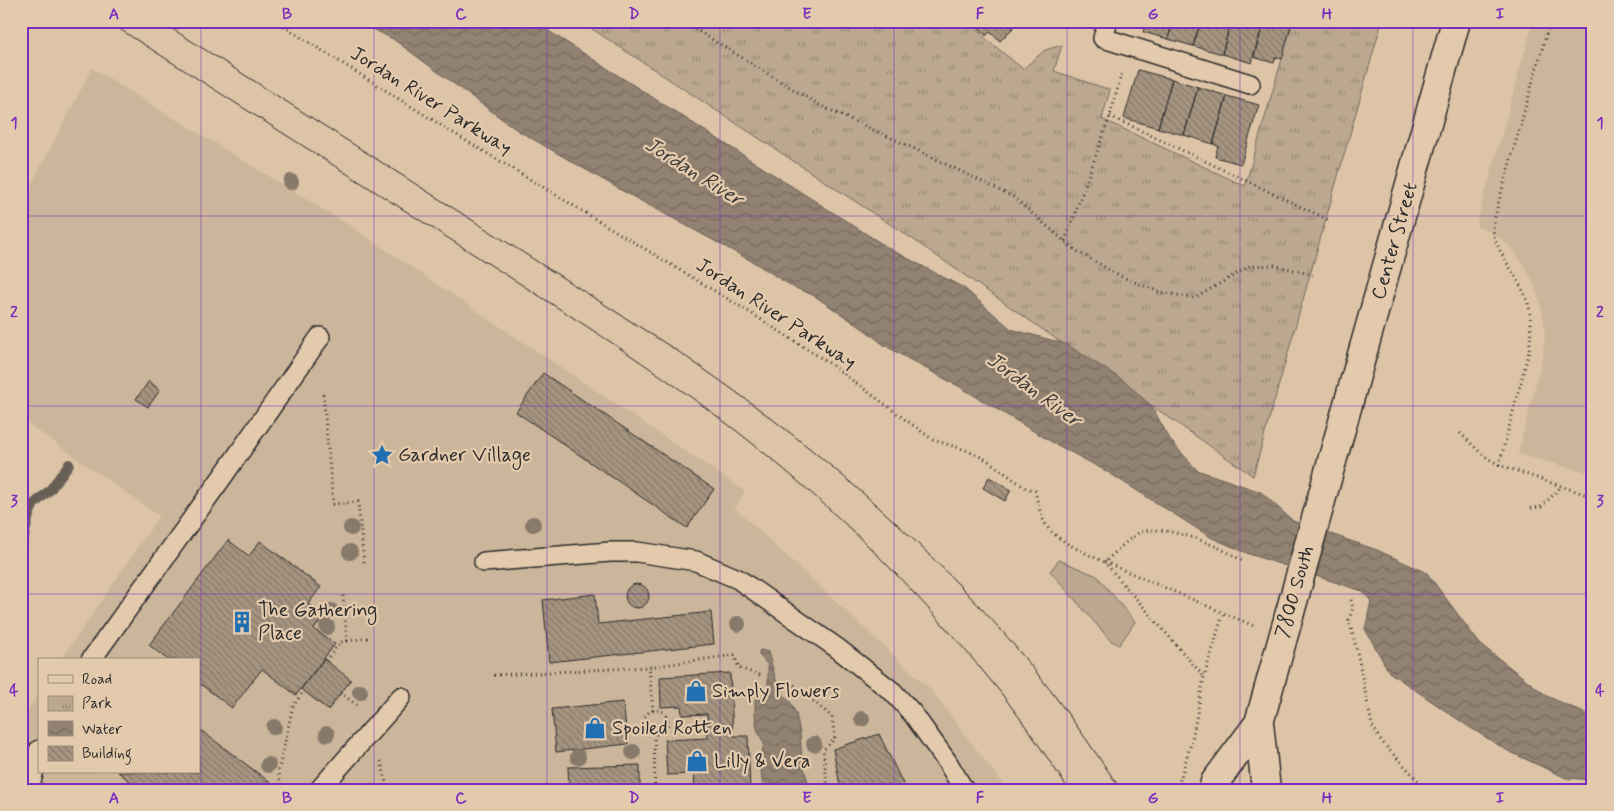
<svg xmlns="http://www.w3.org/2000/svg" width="1614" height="811" font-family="Mynerve,sans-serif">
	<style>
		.built { fill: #ccb69b }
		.grass { fill: #bca890; stroke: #746a5e }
		.park { fill: url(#park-tufts); stroke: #746a5e }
		.water { fill: url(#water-waves); stroke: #685f56 }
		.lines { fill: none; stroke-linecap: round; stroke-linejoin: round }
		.stream { stroke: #685f56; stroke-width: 10 }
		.building { fill: url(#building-back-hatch); stroke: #2b2b2b }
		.lane-casing { stroke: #2b2b2b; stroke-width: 22 }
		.primary-casing { stroke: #2b2b2b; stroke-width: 31 }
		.path { stroke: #2b2b2b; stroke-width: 3; stroke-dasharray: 1 4; stroke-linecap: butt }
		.lane { stroke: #e4caac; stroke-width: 19 }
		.primary { stroke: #e4caac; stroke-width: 28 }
		.tram { stroke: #2b2b2b; stroke-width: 1 }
		.primary-bridge-casing { stroke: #2b2b2b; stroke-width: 31; stroke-linecap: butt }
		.primary-bridge { stroke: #e4caac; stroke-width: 28 }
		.tree { fill: #877a6b }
		.grid { fill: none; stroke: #7b2cbf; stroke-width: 1; stroke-opacity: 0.55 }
		.labels { text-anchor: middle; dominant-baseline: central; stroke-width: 4.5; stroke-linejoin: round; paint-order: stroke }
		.street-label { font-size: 20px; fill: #2b2b2b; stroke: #e4caac }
		.poi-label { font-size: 20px; fill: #2b2b2b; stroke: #e4caac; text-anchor: start }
		.water-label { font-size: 21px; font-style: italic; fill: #3f3c39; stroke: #e4caac }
		.neatline { fill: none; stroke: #7b2cbf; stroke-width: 2 }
		.grid-label { font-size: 16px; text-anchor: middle; font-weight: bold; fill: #7b2cbf }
	</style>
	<defs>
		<pattern id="park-tufts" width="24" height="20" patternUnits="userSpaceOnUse" patternTransform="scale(1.25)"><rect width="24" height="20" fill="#bca890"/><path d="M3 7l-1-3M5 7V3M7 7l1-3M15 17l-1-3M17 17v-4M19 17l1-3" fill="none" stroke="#998976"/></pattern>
		<pattern id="water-waves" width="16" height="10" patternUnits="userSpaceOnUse" patternTransform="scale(1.25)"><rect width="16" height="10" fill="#918272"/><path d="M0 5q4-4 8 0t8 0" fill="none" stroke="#776b5e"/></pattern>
		<pattern id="building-back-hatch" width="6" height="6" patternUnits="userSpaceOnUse" patternTransform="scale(1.25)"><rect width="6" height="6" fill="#a59480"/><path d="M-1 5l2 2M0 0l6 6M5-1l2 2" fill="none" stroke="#877969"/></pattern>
	</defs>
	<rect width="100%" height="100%" fill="#ddc4a7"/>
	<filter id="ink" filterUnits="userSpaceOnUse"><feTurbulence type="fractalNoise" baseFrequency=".02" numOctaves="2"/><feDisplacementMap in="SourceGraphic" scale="10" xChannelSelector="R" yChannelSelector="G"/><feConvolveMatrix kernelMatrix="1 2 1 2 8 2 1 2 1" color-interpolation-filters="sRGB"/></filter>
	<g filter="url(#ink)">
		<path class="built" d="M1533,21H1593V474L1518,454L1543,354L1545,334L1543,315L1538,296L1532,279L1523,264L1513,250L1502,240L1490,232L1476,226Z
			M92,68L352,227L745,491L735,508L930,689L1008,790H21V720L39,692V772H199V660H61L159,516L21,419V204Z"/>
		<path class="grass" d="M1059,560L1097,576L1135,622L1119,645L1110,640L1050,571Z"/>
		<path class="park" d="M580,21H968L985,38L1023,69L1045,50L1062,45L1054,71L1110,90L1102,119L1245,186L1293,21H1382L1253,476L914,240Z"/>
		<path class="water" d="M357,21H533L890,249L964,288L1011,329L1066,344L1127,383L1152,407L1171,441L1197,470L1261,492L1293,521L1377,550L1427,573L1480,644L1547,696L1593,717V780L1566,778L1508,751L1469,727L1389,672L1365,629L1371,601L1362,591L1249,554L1212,538L1106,471L1050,441L960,387L921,366L884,345L865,330L813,295L793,287L755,263L621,190L517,130L393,39Z
			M761,650L768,652L779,690L791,703L796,714L800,733L802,760L810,790H763L760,759L764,744L757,729L755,713V699L763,700L768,687V665L759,655V651Z"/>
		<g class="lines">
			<path class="stream" d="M21,550L29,515L34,504L50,490L69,464"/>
		</g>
		<path class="building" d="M972,21H1008L1014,27L1000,41L990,32L986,36Z
			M1146,21H1173L1168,39L1143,32Z
			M1173,21H1201L1193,46L1168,39Z
			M1201,21H1231L1222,54L1193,46Z
			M1231,21H1264L1252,63L1222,54Z
			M1264,21L1292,22L1282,59L1276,57L1274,63L1253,57Z
			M1138,70L1172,79L1158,128L1124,118Z
			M1172,79L1198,87L1184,135L1158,128Z
			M1198,87L1227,96L1213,144L1184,135Z
			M1227,96L1259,105L1241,164L1215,157L1218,146L1213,144Z
			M543,373L714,489L687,528L516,412Z
			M149,381L160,390L148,407L136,399Z
			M989,477L1011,490L1005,501L983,488Z
			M228,540L249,556L260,541L321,587L308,604L324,616L314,629L335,644L296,695L262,669L232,708L199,683V660H168L149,645Z
			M625 596a12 12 0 1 1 24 0a12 12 0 1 1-24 0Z
			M595,594L598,624L711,612L714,644L549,662L543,600Z
			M324,659L351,680L328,710L301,689Z
			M730,673L733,736H748L750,790H695L694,774L667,775L665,740L708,738L707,714L682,715L681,706L661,707L660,677Z
			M623,702L628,744L556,752L552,709Z
			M199,729L275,786L272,790H141L118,772H199Z
			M879,734L906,790H841L833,749Z
			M640,765V790H569L568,767Z"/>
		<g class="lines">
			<g class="lane-casing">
				<path id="lane" d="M1108,21L1103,38L1250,84
					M484,562L610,552H637L696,561L738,579L837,648L893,692L913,714L948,763L964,790
					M91,660L223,476L320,337
					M29,790L39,750
					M319,790L401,697"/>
			</g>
			<g class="primary-casing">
				<path id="primary" d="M1332,461L1456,21
					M1259,723L1266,790
					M1213,790L1215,782L1259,723L1289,616"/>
			</g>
			<path class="path" d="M275,21L455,134L746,310L829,363L933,440L966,450L987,460L1024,487L1035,491C1038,503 1040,515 1046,525C1056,541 1089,555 1105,562C1115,553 1129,537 1141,532C1164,523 1225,547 1243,562
				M682,21L819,105L913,148L1013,197L1075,250L1122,277L1160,292L1195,298L1250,266L1274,265L1313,275
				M1110,116L1331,221
				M1065,241L1110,116L1122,72
				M323,394L333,504L358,502L364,563
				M1460,433L1483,455L1499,465L1593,497
				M1499,465L1529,351C1531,333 1533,315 1526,297C1518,277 1502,259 1495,239C1491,229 1495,218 1497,208L1550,21
				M1531,508L1541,507L1562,486
				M1105,562L1254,626
				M1107,565L1204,677
				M1351,600L1353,607L1349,620L1357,651L1372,725L1381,741L1427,790
				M347,641L368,638
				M326,661L340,642L347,641L343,595
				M494,675L649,667
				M794,685L832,717L835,739L823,750L828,790
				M340,693L357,705
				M644 722a12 12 0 1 1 24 0a12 12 0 1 1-24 0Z
				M653,711L649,667L734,655L739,668L763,676
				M654,734L655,790
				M381,761L388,790
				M282,790L278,773L293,706L303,692
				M1177,790L1192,740L1204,677L1223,614"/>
			<use href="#lane" class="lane"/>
			<use href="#primary" class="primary"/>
			<path class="tram" d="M107,21C232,101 357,180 481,259C588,327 697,394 793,477C869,542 938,615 1001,693C1025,724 1047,757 1069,790
				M160,21L679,352C782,422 876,498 962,588C983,610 1004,632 1023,656C1058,698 1090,744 1121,790"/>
			<g class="primary-bridge-casing">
				<path id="primary-bridge" d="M1289,616L1332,461"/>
			</g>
			<use href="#primary-bridge" class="primary-bridge"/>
		</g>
		<g class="tree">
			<circle cx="291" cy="182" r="8"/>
			<circle cx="533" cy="524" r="8"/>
			<circle cx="351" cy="528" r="8"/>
			<circle cx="350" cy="552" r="8"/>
			<circle cx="331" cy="611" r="8"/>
			<circle cx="738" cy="624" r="8"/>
			<circle cx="327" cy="627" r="8"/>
			<circle cx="360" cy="692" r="8"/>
			<circle cx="862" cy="719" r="8"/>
			<circle cx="274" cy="727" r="8"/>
			<circle cx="327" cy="734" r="8"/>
			<circle cx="814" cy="744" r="8"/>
			<circle cx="633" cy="752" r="8"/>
			<circle cx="578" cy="757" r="8"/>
			<circle cx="268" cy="765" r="8"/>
		</g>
	</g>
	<path class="grid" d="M201,21V790M374,21V790M547,21V790M720,21V790M894,21V790M1067,21V790M1240,21V790M1413,21V790M21,216H1593M21,406H1593M21,594H1593"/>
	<defs>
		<g id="sight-bare" transform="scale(1.725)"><path d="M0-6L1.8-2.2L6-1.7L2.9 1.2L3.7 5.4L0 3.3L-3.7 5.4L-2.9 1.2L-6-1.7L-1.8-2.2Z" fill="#1f6fb2" stroke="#e4caac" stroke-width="2.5" paint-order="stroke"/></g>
		<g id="building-bare" transform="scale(1.725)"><path d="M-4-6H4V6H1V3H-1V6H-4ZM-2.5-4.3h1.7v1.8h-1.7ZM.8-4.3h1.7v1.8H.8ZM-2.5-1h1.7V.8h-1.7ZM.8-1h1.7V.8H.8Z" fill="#1f6fb2" stroke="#e4caac" stroke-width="2.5" paint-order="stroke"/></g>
		<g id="shop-bare" transform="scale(1.725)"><path d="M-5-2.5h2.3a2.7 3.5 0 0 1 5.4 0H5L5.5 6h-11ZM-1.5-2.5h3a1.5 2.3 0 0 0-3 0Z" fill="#1f6fb2" stroke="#e4caac" stroke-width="2.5" paint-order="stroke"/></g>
	</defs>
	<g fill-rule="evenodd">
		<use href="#sight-bare" x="382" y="455"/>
		<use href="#building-bare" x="242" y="622"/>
		<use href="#shop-bare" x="696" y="691"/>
		<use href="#shop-bare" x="595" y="728"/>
		<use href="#shop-bare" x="697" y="761"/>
	</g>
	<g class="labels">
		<g class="street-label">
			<text transform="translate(431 101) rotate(32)">Jordan River Parkway</text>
			<text transform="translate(1395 241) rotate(-74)">Center Street</text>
			<text transform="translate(776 314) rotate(33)">Jordan River Parkway</text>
			<text transform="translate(1295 592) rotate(-74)">7800 South</text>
		</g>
		<g class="poi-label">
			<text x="398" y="455">Gardner Village</text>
			<text x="258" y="610">The Gathering<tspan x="258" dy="23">Place</tspan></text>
			<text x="712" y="691">Simply Flowers</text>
			<text x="612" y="728">Spoiled Rotten</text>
			<text x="714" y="761">Lilly &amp; Vera</text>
		</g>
		<g class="water-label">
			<text transform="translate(694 172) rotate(32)">Jordan River</text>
			<text transform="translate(1034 390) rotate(36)">Jordan River</text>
		</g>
	</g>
	<rect width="1614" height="811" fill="none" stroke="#e4caac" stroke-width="55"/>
	<rect x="38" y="658" width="162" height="115" fill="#e4caac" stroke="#9a8a78"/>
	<rect x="48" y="675" width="25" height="8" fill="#e4caac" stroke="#9a8a78"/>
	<text x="82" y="684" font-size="15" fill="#2b2b2b">Road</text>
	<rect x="48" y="696" width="25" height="15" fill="url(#park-tufts)" stroke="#9a8a78"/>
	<text x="82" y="708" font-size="15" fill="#2b2b2b">Park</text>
	<rect x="48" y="721" width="25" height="15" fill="url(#water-waves)" stroke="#9a8a78"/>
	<text x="82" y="734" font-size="15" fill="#2b2b2b">Water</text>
	<rect x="48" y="746" width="25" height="15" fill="url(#building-back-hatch)" stroke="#9a8a78"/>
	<text x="82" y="758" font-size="15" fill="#2b2b2b">Building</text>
	<rect x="28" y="28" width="1558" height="756" class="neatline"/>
	<g class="grid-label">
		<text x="114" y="19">A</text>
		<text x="287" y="19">B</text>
		<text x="461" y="19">C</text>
		<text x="634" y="19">D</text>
		<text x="807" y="19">E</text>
		<text x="980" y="19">F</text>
		<text x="1153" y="19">G</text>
		<text x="1327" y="19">H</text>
		<text x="1500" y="19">I</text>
		<text x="14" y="128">1</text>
		<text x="1600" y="128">1</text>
		<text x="14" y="317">2</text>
		<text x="1600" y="317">2</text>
		<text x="14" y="506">3</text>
		<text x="1600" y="506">3</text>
		<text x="14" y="695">4</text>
		<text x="1600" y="695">4</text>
		<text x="114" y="803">A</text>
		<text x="287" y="803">B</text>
		<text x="461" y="803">C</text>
		<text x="634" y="803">D</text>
		<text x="807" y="803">E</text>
		<text x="980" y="803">F</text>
		<text x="1153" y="803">G</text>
		<text x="1327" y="803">H</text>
		<text x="1500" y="803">I</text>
	</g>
</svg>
